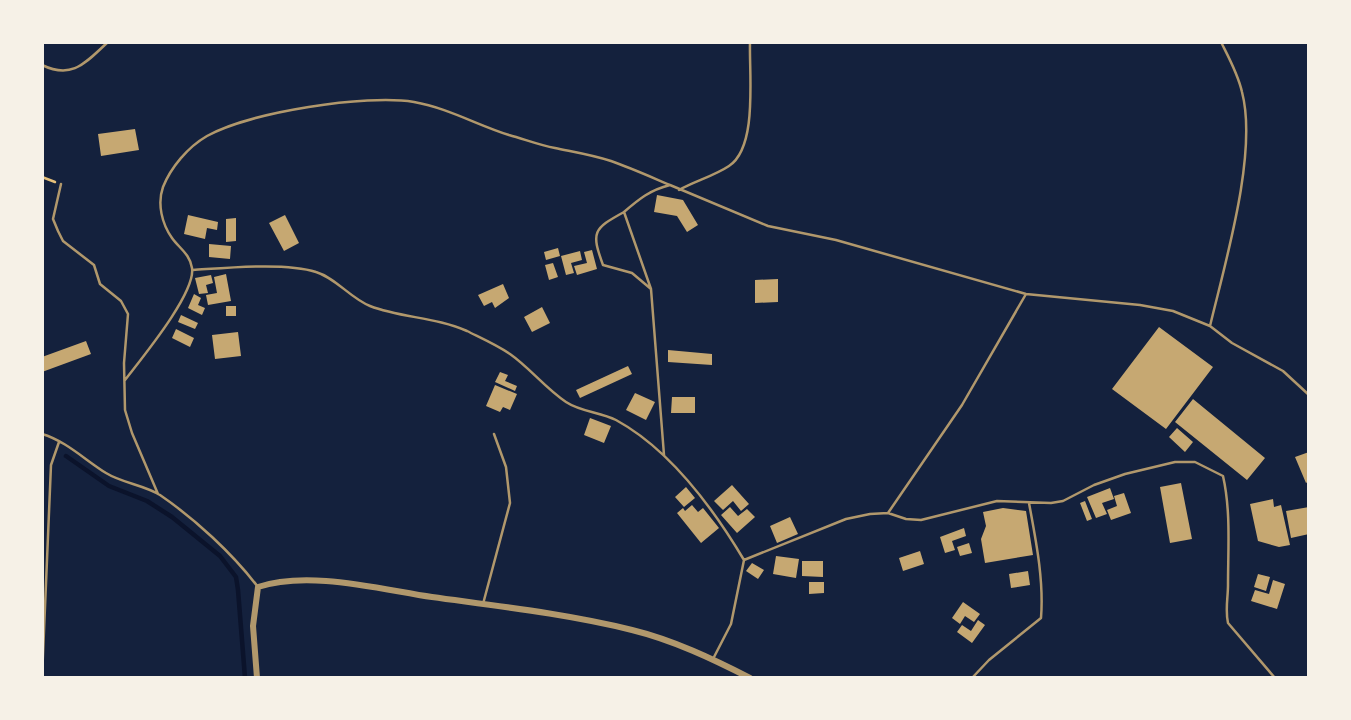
<svg xmlns="http://www.w3.org/2000/svg" width="1351" height="720" font-family="Helvetica,sans-serif">
	<style>
		.lines { fill: none; stroke-linecap: round; stroke-linejoin: round }
		.stream { stroke: #0b132b; stroke-width: 4.5 }
		.building { fill: #c6a872 }
		.path { stroke: #e5c07b; stroke-width: 2.5 }
		.service { stroke: #b1986c; stroke-width: 2.5 }
		.minor { stroke: #b1986c; stroke-width: 6 }
	</style>
	<rect width="100%" height="100%" fill="#14213d"/>
	<g class="lines">
		<path class="stream" d="M66,456L109,486L147,501L172,517L220,556L236,577L238,590L245,678"/>
	</g>
	<path class="building" d="M135,129L139,150L101,156L98,134Z
		M657,195L683,200L698,225L687,232L677,216L654,212Z
		M188,215L218,222L217,230L207,228L205,239L184,234Z
		M285,215L299,243L284,251L269,223Z
		M236,218V241L226,242V219Z
		M209,244L231,246L230,259L209,257Z
		M558,248L560,256L546,260L544,252Z
		M592,250L597,269L577,275L574,266L587,263L584,252Z
		M580,251L582,260L571,263L574,273L566,275L561,256Z
		M553,263L558,277L549,280L545,265Z
		M226,274L231,301L208,305L206,295L217,293L214,277Z
		M211,275L213,283L206,285L208,293L199,294L195,278Z
		M778,279V302L755,303V280Z
		M503,284L509,298L495,308L492,302L484,306L478,295Z
		M194,294L201,298L198,305L205,308L202,315L188,308Z
		M226,306H236V316H226Z
		M542,307L550,323L532,332L524,317Z
		M181,315L198,323L195,329L178,322Z
		M1159,327L1213,367L1166,429L1112,389Z
		M176,329L194,338L190,347L172,338Z
		M238,332L241,356L215,359L212,335Z
		M86,341L91,354L42,372V357Z
		M668,350L712,354V365L668,362Z
		M628,366L632,374L580,398L576,390Z
		M500,372L508,375L505,381L517,386L515,391L495,382Z
		M495,385L517,394L510,410L503,407L500,412L486,406Z
		M635,393L655,402L646,420L626,410Z
		M672,397H695V413H671Z
		M1193,399L1265,458L1247,480L1175,422Z
		M590,418L611,426L604,443L584,435Z
		M1177,428L1193,442L1185,452L1169,437Z
		M1309,452V481L1306,483L1295,457Z
		M1181,483L1192,539L1170,543L1160,487Z
		M732,485L749,504L741,511L733,501L723,510L714,501Z
		M686,487L695,498L684,507L675,497Z
		M1110,488L1114,499L1102,503L1107,514L1096,518L1087,497Z
		M1124,493L1131,513L1111,520L1107,510L1117,506L1114,496Z
		M1273,499L1274,507L1281,505L1290,545L1279,547L1258,541L1250,504Z
		M1085,501L1092,519L1087,521L1080,503Z
		M692,505L698,512L703,508L719,528L701,543L677,513L683,508L685,511Z
		M730,507L738,516L747,509L755,517L737,533L721,515Z
		M1309,507V534L1291,538L1286,511Z
		M1003,508L1026,511L1033,555L985,563L981,539L986,526L983,512Z
		M790,517L798,534L777,543L770,526Z
		M964,528L966,536L952,541L955,550L945,553L940,537Z
		M969,543L972,553L960,556L957,547Z
		M920,551L924,564L903,571L899,558Z
		M776,556L799,559L796,578L773,574Z
		M802,561H823V577L802,576Z
		M752,563L764,570L758,579L746,571Z
		M1028,571L1030,585L1011,588L1009,574Z
		M1258,574L1270,577L1266,591L1254,587Z
		M1273,580L1285,584L1277,609L1251,601L1255,590L1269,594Z
		M809,582H824V593L809,594Z
		M963,602L980,614L974,622L965,616L960,624L952,618Z
		M978,620L985,625L972,643L957,632L962,625L971,631Z"/>
	<g class="lines">
		<path class="path" d="M42,177L55,182"/>
		<path class="service" d="M42,65C73,80 86,62 108,42
			M61,184L53,219L58,231L63,241L94,265L100,284L121,301L128,314L124,363L125,410L132,433L158,494
			M679,190C695,181 714,176 729,166C758,147 749,75 750,42
			M624,212C639,199 650,190 670,185L768,226L836,240L1026,294L1140,305L1173,311L1210,326L1232,343L1283,371L1309,395
			M193,270C225,268 286,262 316,272C336,278 350,298 370,306C401,318 436,317 467,331C481,338 497,345 510,354C530,368 545,388 566,402C581,412 600,412 616,420C671,450 713,508 744,560L731,624L713,659
			M651,289L624,212C593,229 591,232 603,265L632,273L651,289L664,455
			M1210,326C1225,263 1258,153 1242,92C1238,74 1229,58 1221,42
			M125,380C141,359 196,293 192,268C190,254 179,248 172,238C162,224 157,204 163,187C171,167 188,147 207,136C250,112 366,94 414,102C448,108 477,125 509,135C524,139 539,145 555,148C574,152 593,155 611,161C631,168 651,177 670,185
			M42,434C66,441 85,460 106,473C122,483 144,485 160,495C195,519 232,553 258,587
			M888,513L962,405L1026,294
			M744,560L846,519L870,514L888,513L906,519L921,520L997,501L1051,503L1063,501L1094,485L1125,474L1175,462H1195L1223,476C1231,511 1228,549 1228,585C1228,598 1225,610 1228,623L1275,678
			M483,604L510,503L506,467L494,434
			M42,678L51,465L59,442
			M972,678L989,660L1041,618C1044,580 1036,541 1029,503"/>
		<path class="minor" d="M257,678L253,626L258,587C308,570 379,589 432,597C497,606 568,614 632,630C673,640 713,659 750,678"/>
	</g>
	<rect width="1351" height="720" fill="none" stroke="#f6f1e7" stroke-width="88"/>
</svg>
